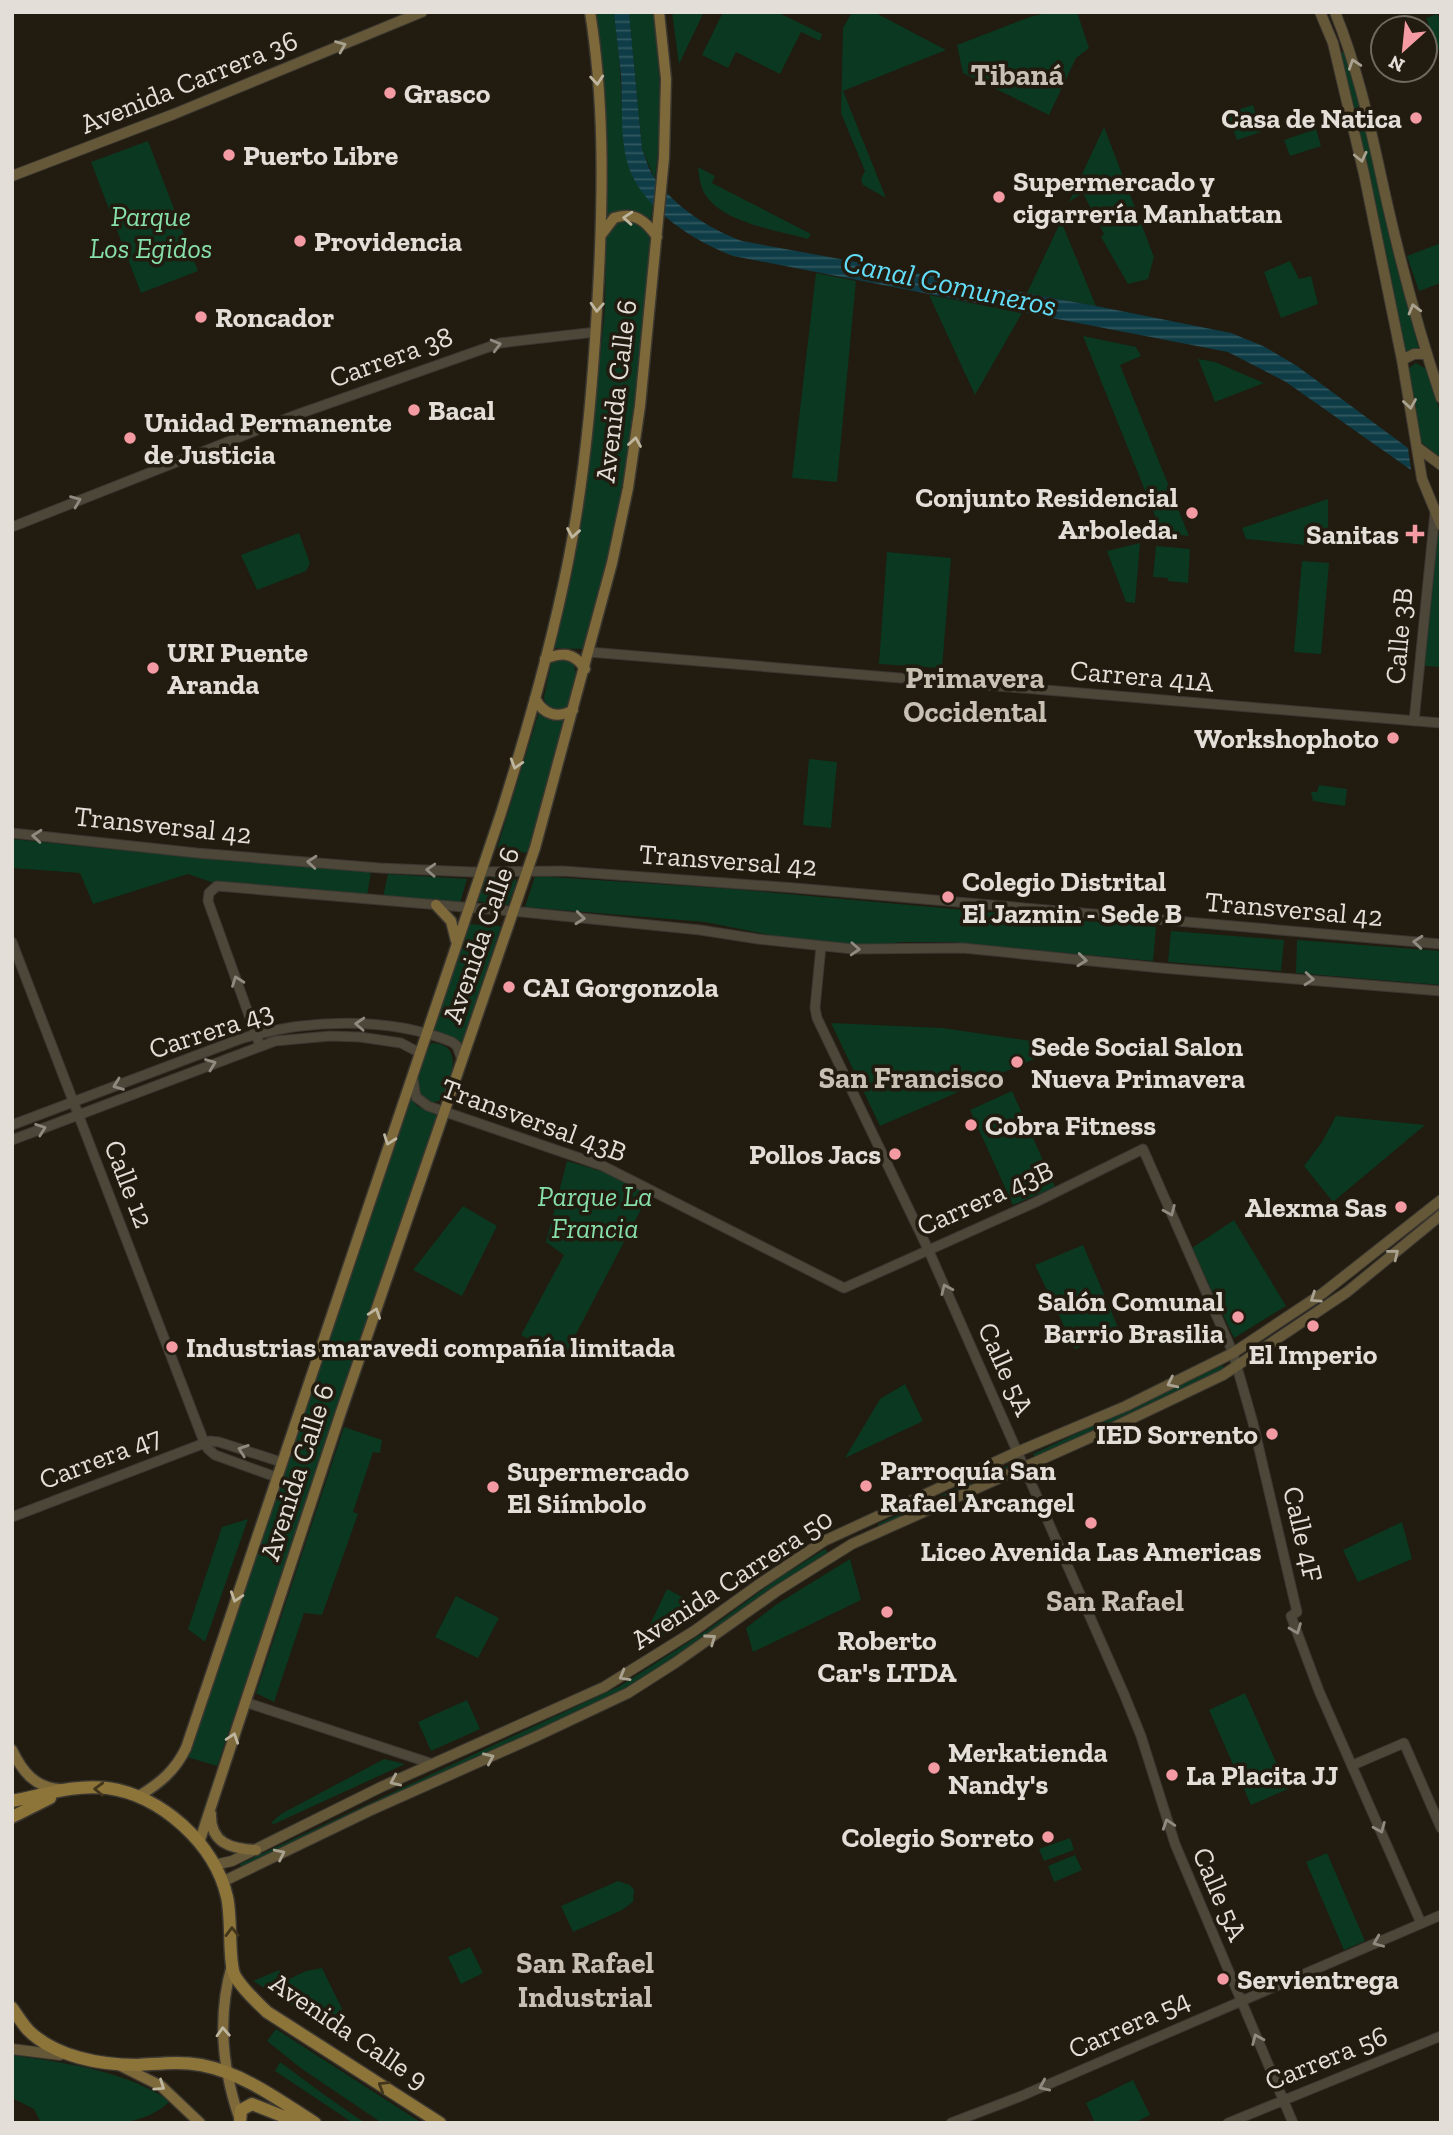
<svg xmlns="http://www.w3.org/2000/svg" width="1453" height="2135" font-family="'Zilla Slab',serif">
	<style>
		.green { fill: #0b3821 }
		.water { fill: url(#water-rules) }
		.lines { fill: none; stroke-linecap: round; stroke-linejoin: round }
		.tertiary-casing { stroke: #3a3630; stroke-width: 11 }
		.secondary-casing { stroke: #3a3630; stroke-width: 12 }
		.primary-casing { stroke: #3a3630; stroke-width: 13 }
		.trunk-casing { stroke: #3a3630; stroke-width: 15 }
		.tertiary { stroke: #4d473a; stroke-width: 9 }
		.secondary { stroke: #655839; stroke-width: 10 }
		.primary { stroke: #7d6939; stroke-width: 10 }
		.trunk { stroke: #8d7438; stroke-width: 12 }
		.oneway { stroke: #aaa290 }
		.oneway2 { stroke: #bfb6a0 }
		.oneway3 { stroke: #908b81 }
		.oneway4 { stroke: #41361c }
		.poi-dot { fill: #f49aa2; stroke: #211b10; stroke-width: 2.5 }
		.labels { text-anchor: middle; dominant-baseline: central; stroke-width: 7; stroke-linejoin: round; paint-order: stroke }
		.street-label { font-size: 28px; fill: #e3dfd8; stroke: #211b10 }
		.poi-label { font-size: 28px; font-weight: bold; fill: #e3dfd8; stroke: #211b10; text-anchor: start }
		.park-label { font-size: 28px; font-style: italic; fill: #87dfa9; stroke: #211b10 }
		.neighbourhood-label { font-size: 30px; font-weight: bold; fill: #c8c0b2; stroke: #211b10 }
		.water-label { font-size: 30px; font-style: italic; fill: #62ddf8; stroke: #211b10 }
	</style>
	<defs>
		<pattern id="water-rules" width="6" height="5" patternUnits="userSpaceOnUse" patternTransform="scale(1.75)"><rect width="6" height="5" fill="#0f3d47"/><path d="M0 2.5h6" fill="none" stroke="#325961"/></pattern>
	</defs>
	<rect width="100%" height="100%" fill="#211b10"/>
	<path class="green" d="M594,12H614C616,32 619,53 620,73C624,121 618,164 653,203L651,219L636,213L606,220Z
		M629,12H653C661,68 662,123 655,179L642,149Z
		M672,12H704L679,64Z
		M723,12H777L822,34L820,41L801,32L780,74L736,52L728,68L702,55Z
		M852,12H874L946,50L843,91L886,198L863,185L861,179L865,171L841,113L843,28Z
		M1051,12H1077L1089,48L1076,58L1049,115L963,73L957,45L1030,17Z
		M1437,14L1441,22V56L1426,18Z
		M1346,51L1360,97L1419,350L1406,354L1368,166L1340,53Z
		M1253,105L1261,132L1237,140L1227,113Z
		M1104,127L1154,257L1148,279L1128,284L1101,237L1104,234L1083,193L1069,202Z
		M1316,129L1321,146L1290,156L1284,140Z
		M148,141L198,271L141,293L91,162Z
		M698,167L715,176L712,183L811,234L808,239C778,231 721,222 705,194C700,186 699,176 698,167Z
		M618,220L640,222L650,234C641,374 625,515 583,649L554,648L573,570L593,430L605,308L606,234Z
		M1061,221L1096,306L1027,293Z
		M1441,243V283L1419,291L1407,256Z
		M1290,261L1299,279L1311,276L1318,304L1281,318L1264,272Z
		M816,273L856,281L837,482L792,478Z
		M929,295L1022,313L975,395Z
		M1083,336L1136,347L1141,356L1120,365L1189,536L1162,533Z
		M1198,359L1215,362L1264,383L1215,402Z
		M1416,363L1426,369L1441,414V458L1420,441L1408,369Z
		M1328,499V531L1308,540L1306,545L1246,539L1242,528Z
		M1437,530L1441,537V667L1424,666Z
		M299,533L310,563L306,571L257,590L241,555Z
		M1140,543L1135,603L1126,602L1107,551Z
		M1156,546L1190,549L1188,583L1168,581V578L1153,577Z
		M887,552L951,558L942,668L879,664Z
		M1302,561L1329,563L1321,654L1294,652Z
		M565,658L573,662L577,677L569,709L554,713L545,704L544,697L552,659Z
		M539,712L566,718L528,853L497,849Z
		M809,759L837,762L831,828L803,825Z
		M1319,785L1347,789L1345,806L1313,801L1311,792H1317Z
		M12,839L207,859L371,872L367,896L211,882L188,874L93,904L80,873L12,868Z
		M388,874L467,879L460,903L383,897Z
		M535,876L732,889L1156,927L1153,961L950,942H902L876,945L839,943L780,937L705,922L525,907Z
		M484,877H513L517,881L508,905L489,904L478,901Z
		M467,924L501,926L461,1048L455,1038L433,1031Z
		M1171,931L1284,940L1281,971L1168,962Z
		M1297,940L1441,951V985L1296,973Z
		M831,1023L943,1028L1064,1046L880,1126Z
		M432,1043C466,1044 451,1083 439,1101L430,1103L417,1094C416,1078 420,1053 432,1043Z
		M1012,1091L1055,1187L1013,1205L970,1110Z
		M410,1097L417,1106L437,1115L233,1719L217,1766L187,1757Z
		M1336,1116L1425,1125L1333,1202L1304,1166L1322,1142Z
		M567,1161L607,1173L649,1194L564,1357L521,1335L564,1255L546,1242Z
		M463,1206L497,1226L462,1296L413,1270Z
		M1234,1220L1286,1306L1234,1338L1192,1248Z
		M1083,1245L1120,1332L1075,1349L1035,1265Z
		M1223,1365L1224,1370L1205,1381L1035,1458L1033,1454Z
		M905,1384L923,1421L845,1458L880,1399Z
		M344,1427L382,1440L380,1453L373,1452L353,1512L358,1514L322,1615L304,1613L274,1702L256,1693Z
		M1009,1465L1011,1469L879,1528L878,1524Z
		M248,1519L205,1642L188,1629L222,1527Z
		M1402,1522L1412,1559L1358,1582L1343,1550Z
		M825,1549L828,1553C759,1598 694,1650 623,1691L242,1869L240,1864L620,1686L706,1631L776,1580Z
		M850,1559L861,1600L753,1652L746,1628L777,1604Z
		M667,1589L703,1608L636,1654Z
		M456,1596L499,1618L478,1658L435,1637Z
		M1245,1693L1288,1789L1251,1805L1209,1710Z
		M467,1700L480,1729L431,1751L418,1722Z
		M384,1759L405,1764L274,1824L271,1823L281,1814Z
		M1070,1838L1074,1850L1044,1861L1039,1849Z
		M1327,1853L1365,1941L1344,1950L1306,1862Z
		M1075,1855L1082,1870L1054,1882L1048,1866Z
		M618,1881L630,1885L634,1890L633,1902L622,1910L573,1932L561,1906Z
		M470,1947L483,1973L461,1984L448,1957Z
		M322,1968L342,2009L337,2016L321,2023L253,1981L279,1970L285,1981L306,1971Z
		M276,2029L422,2123H382L302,2069L267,2041Z
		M12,2055C66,2063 124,2070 170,2101C138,2133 83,2123 41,2123L34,2109L12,2098Z
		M280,2062L326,2096L365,2123H353L275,2071Z
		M1133,2080L1150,2115L1134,2123H1095L1086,2103Z"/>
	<path class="water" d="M614,12H629L642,149C646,159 649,171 656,180C677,208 709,229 742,241L1096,306L1231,333L1263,346L1297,366L1408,448L1411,470L1286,382L1228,352L733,256C694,241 648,212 631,173C619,144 623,107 621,77C619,55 616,34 614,12Z"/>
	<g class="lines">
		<g class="tertiary-casing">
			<path id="tertiary" d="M12,527L293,416L500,343L596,332
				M589,652L1441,723
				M1414,721L1435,512
				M12,833L197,853L380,868L472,872L563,871L795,888L1441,944
				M12,942L204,1442L208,1449L215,1455L276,1477
				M821,946L815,1008L817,1018L928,1249L1124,1694L1141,1736L1175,1844L1293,2123
				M260,1046L208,901L209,893L217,886L522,912L700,930L758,939L853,949L963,948L1161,968L1441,991
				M413,1079L416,1097L428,1106L603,1166L844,1288L1036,1202L1143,1149L1233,1353L1253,1423L1297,1612L1291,1616L1319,1691L1421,1923
				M12,1125L240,1039C305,1019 388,1016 452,1042L457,1046L462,1060
				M12,1140L275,1041L330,1036L360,1037L401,1043L420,1053
				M12,1517L210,1441L219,1442L281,1462
				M245,1702L433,1764
				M1353,1765L1404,1743L1441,1828
				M951,2123L1019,2097L1441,1915
				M1228,2123L1441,2036"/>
		</g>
		<g class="secondary-casing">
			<path id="secondary" d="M1320,12L1333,43L1364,174L1402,360L1422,479L1441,525
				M1335,12C1361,76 1373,141 1388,207C1403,272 1420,335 1441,398
				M12,176L174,114L422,12
				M1402,360L1414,354H1426
				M1417,447L1441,465
				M214,1865L232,1861L381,1787L604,1687L694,1631L758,1585L824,1541L1017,1452L1126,1406L1233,1353L1323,1293L1441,1200
				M222,1882L369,1811L537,1736L628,1693L675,1663L777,1591L852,1544L1114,1427L1223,1375L1347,1292L1441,1215
				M12,2049L60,2055"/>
		</g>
		<g class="primary-casing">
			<path id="primary" d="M601,235L614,218C634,211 646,221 657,237
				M545,659C562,652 574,652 585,669
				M535,698C543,715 558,719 573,710
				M436,905L451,921L456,941
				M12,1750C22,1771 35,1788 60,1789
				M139,1796C160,1783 175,1771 186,1748L501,813C527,731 551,647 568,562C587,466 594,369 599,272C603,186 604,98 590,12
				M211,1814C210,1843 231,1849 256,1850
				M199,1843L340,1415L535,848L612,563L628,488L640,406L664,158L666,79L659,12
				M232,1965C217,2017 222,2069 240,2120
				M121,2066L161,2086L200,2123"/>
		</g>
		<g class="trunk-casing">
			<path id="trunk" d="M12,1801C44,1795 74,1784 107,1788C161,1795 215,1844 227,1897C232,1916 228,1964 235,1976C243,1990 256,2001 267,2012L440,2123
				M12,1817L50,1798
				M12,2008C17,2015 22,2023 28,2030C55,2057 101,2065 137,2065C159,2064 179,2061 201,2065C243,2073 279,2100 315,2123
				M240,2122L241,2110L252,2104L300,2123"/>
		</g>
		<use href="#tertiary" class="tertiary"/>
		<use href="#secondary" class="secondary"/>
		<use href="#primary" class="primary"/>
		<use href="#trunk" class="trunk"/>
	</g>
	<defs><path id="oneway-chevron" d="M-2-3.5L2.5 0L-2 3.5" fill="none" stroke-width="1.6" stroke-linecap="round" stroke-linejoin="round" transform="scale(1.75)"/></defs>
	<g class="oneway">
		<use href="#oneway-chevron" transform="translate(341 46) rotate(-22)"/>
		<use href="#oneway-chevron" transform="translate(1354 64) rotate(-108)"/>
		<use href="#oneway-chevron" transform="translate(1361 157) rotate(77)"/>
		<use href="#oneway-chevron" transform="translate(1414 309) rotate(-105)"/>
		<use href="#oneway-chevron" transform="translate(1410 404) rotate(81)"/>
		<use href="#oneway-chevron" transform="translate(1394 1254) rotate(-39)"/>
		<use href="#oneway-chevron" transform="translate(1315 1298) rotate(146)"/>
		<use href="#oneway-chevron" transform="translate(1172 1383) rotate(154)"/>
		<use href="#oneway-chevron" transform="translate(711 1639) rotate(-35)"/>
		<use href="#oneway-chevron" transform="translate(624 1676) rotate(150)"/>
		<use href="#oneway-chevron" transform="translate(489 1758) rotate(-24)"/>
		<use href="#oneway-chevron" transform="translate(395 1781) rotate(156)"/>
		<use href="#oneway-chevron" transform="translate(280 1854) rotate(-26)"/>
	</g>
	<g class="oneway2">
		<use href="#oneway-chevron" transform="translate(597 80) rotate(85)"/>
		<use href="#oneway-chevron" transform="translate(628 218) rotate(-176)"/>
		<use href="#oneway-chevron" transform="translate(597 307) rotate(93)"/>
		<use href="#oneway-chevron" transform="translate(635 442) rotate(-81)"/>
		<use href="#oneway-chevron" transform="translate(573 533) rotate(100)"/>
		<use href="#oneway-chevron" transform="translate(516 764) rotate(107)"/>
		<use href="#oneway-chevron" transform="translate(389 1140) rotate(110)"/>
		<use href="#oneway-chevron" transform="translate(375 1313) rotate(-71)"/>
		<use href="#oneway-chevron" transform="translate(236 1597) rotate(108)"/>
		<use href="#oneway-chevron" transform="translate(233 1738) rotate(-72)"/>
		<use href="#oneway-chevron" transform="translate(223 2032) rotate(-93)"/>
		<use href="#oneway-chevron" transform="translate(160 2086) rotate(34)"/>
	</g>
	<g class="oneway3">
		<use href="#oneway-chevron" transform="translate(496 345) rotate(-15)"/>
		<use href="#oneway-chevron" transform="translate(76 501) rotate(-22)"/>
		<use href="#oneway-chevron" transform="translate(37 836) rotate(-175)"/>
		<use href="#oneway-chevron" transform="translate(312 862) rotate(-175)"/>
		<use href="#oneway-chevron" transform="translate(431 870) rotate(-177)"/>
		<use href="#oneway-chevron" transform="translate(580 918) rotate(6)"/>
		<use href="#oneway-chevron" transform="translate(1418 942) rotate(-175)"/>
		<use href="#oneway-chevron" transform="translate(855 949) rotate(3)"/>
		<use href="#oneway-chevron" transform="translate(1082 960) rotate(6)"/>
		<use href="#oneway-chevron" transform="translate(1309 979) rotate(5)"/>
		<use href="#oneway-chevron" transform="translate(237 981) rotate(-110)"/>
		<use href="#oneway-chevron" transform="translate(360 1024) rotate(-177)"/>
		<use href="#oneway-chevron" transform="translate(211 1064) rotate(-21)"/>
		<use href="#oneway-chevron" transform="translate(118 1085) rotate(159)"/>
		<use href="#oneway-chevron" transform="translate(41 1129) rotate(-20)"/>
		<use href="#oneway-chevron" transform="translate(1170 1211) rotate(67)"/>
		<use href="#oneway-chevron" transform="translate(946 1289) rotate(-114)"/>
		<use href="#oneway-chevron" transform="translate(243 1450) rotate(-161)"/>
		<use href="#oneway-chevron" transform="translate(1296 1629) rotate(69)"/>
		<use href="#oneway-chevron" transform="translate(1168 1824) rotate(-108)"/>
		<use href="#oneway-chevron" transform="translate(1380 1828) rotate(67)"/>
		<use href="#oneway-chevron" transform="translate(1378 1942) rotate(157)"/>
		<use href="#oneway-chevron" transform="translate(1257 2039) rotate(-113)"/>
		<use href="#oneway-chevron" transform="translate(1044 2086) rotate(156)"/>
	</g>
	<g class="oneway4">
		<use href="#oneway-chevron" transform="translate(99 1789) rotate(-178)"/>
		<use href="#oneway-chevron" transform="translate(232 1932) rotate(-91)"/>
		<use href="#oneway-chevron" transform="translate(383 2086) rotate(-148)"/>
	</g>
	<g class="poi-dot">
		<circle cx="390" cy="93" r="7"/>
		<circle cx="1416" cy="118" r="7"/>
		<circle cx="229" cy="155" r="7"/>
		<circle cx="999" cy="197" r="7"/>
		<circle cx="300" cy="241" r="7"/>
		<circle cx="201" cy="317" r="7"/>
		<circle cx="414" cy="410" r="7"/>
		<circle cx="130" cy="438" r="7"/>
		<circle cx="1192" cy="513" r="7"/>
		<path d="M1411.5 523.5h7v7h7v7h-7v7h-7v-7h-7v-7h7z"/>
		<circle cx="153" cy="668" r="7"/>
		<circle cx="1393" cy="738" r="7"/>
		<circle cx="948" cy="897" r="7"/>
		<circle cx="509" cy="987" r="7"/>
		<circle cx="1017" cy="1062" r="7"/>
		<circle cx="971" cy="1125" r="7"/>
		<circle cx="895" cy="1154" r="7"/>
		<circle cx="1401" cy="1207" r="7"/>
		<circle cx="1238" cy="1317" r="7"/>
		<circle cx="1313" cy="1326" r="7"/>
		<circle cx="172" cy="1347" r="7"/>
		<circle cx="1272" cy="1434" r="7"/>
		<circle cx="866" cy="1486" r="7"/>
		<circle cx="493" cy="1487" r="7"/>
		<circle cx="1091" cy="1523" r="7"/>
		<circle cx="887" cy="1612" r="7"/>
		<circle cx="934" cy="1768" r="7"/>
		<circle cx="1172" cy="1775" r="7"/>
		<circle cx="1048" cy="1837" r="7"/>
		<circle cx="1223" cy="1979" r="7"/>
	</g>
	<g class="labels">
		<g class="street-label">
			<text transform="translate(189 82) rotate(-22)">Avenida Carrera 36</text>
			<text transform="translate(391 357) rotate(-20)">Carrera 38</text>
			<text transform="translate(616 391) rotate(-83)">Avenida Calle 6</text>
			<text transform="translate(1399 636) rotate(-85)">Calle 3B</text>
			<text transform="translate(1142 676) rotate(5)">Carrera 41A</text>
			<text transform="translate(163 825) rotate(6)">Transversal 42</text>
			<text transform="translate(728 860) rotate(4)">Transversal 42</text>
			<text transform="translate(1294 909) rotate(5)">Transversal 42</text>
			<text transform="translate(481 935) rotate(-71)">Avenida Calle 6</text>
			<text transform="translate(211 1030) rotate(-18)">Carrera 43</text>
			<text transform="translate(534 1120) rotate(20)">Transversal 43B</text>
			<text transform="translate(129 1184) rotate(69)">Calle 12</text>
			<text transform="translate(985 1198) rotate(-24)">Carrera 43B</text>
			<text transform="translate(1006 1369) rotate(66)">Calle 5A</text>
			<text transform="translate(100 1458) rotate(-21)">Carrera 47</text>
			<text transform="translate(297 1472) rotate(-72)">Avenida Calle 6</text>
			<text transform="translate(1303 1534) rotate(77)">Calle 4F</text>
			<text transform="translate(732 1579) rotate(-33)">Avenida Carrera 50</text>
			<text transform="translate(1220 1894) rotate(67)">Calle 5A</text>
			<text transform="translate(1129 2024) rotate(-24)">Carrera 54</text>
			<text transform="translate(349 2031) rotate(34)">Avenida Calle 9</text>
			<text transform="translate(1326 2058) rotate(-22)">Carrera 56</text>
		</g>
		<g class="poi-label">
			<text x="404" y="93">Grasco</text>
			<text x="1402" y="118" text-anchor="end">Casa de Natica</text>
			<text x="243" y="155">Puerto Libre</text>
			<text x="1013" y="181">Supermercado y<tspan x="1013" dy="32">cigarrería Manhattan</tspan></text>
			<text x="314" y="241">Providencia</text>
			<text x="215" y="317">Roncador</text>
			<text x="428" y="410">Bacal</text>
			<text x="144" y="422">Unidad Permanente<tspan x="144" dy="32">de Justicia</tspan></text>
			<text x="1178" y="497" text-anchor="end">Conjunto Residencial<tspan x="1178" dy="32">Arboleda.</tspan></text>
			<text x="1399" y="534" text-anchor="end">Sanitas</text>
			<text x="167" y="652">URI Puente<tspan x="167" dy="32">Aranda</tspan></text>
			<text x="1379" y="738" text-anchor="end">Workshophoto</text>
			<text x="962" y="881">Colegio Distrital<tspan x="962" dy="32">El Jazmin - Sede B</tspan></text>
			<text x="523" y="987">CAI Gorgonzola</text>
			<text x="1031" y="1046">Sede Social Salon<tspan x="1031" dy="32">Nueva Primavera</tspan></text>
			<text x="985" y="1125">Cobra Fitness</text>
			<text x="881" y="1154" text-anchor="end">Pollos Jacs</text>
			<text x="1387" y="1207" text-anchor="end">Alexma Sas</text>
			<text x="1224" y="1301" text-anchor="end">Salón Comunal<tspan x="1224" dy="32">Barrio Brasilia</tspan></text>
			<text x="186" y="1347">Industrias maravedi compañía limitada</text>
			<text x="1313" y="1354" text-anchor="middle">El Imperio</text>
			<text x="1258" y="1434" text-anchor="end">IED Sorrento</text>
			<text x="880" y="1470">Parroquía San<tspan x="880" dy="32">Rafael Arcangel</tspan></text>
			<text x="507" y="1471">Supermercado<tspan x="507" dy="32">El Siímbolo</tspan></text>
			<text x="1091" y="1551" text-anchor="middle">Liceo Avenida Las Americas</text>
			<text x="887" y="1640" text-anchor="middle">Roberto<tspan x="887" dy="32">Car's LTDA</tspan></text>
			<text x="948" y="1752">Merkatienda<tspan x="948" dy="32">Nandy's</tspan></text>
			<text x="1186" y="1775">La Placita JJ</text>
			<text x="1034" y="1837" text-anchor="end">Colegio Sorreto</text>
			<text x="1237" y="1979">Servientrega</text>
		</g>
		<g class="park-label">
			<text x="151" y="216">Parque<tspan x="151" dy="32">Los Egidos</tspan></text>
			<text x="595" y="1196">Parque La<tspan x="595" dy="32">Francia</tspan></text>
		</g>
		<g class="neighbourhood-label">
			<text x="1017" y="75">Tibaná</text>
			<text x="975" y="678">Primavera<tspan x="975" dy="34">Occidental</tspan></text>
			<text x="911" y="1078">San Francisco</text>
			<text x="1115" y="1601">San Rafael</text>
			<text x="585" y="1963">San Rafael<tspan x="585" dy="34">Industrial</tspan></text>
		</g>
		<g class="water-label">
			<text transform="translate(950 284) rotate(12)">Canal Comuneros</text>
		</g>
	</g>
	<rect width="1453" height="2135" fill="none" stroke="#e3dfd8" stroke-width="28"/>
	<g transform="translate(1404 49) rotate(207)"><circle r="33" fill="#211b10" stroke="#6f6960" stroke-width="2"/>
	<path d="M0-5L12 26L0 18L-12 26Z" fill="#f49aa2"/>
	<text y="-10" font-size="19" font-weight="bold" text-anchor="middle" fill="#e3dfd8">N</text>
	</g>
</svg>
